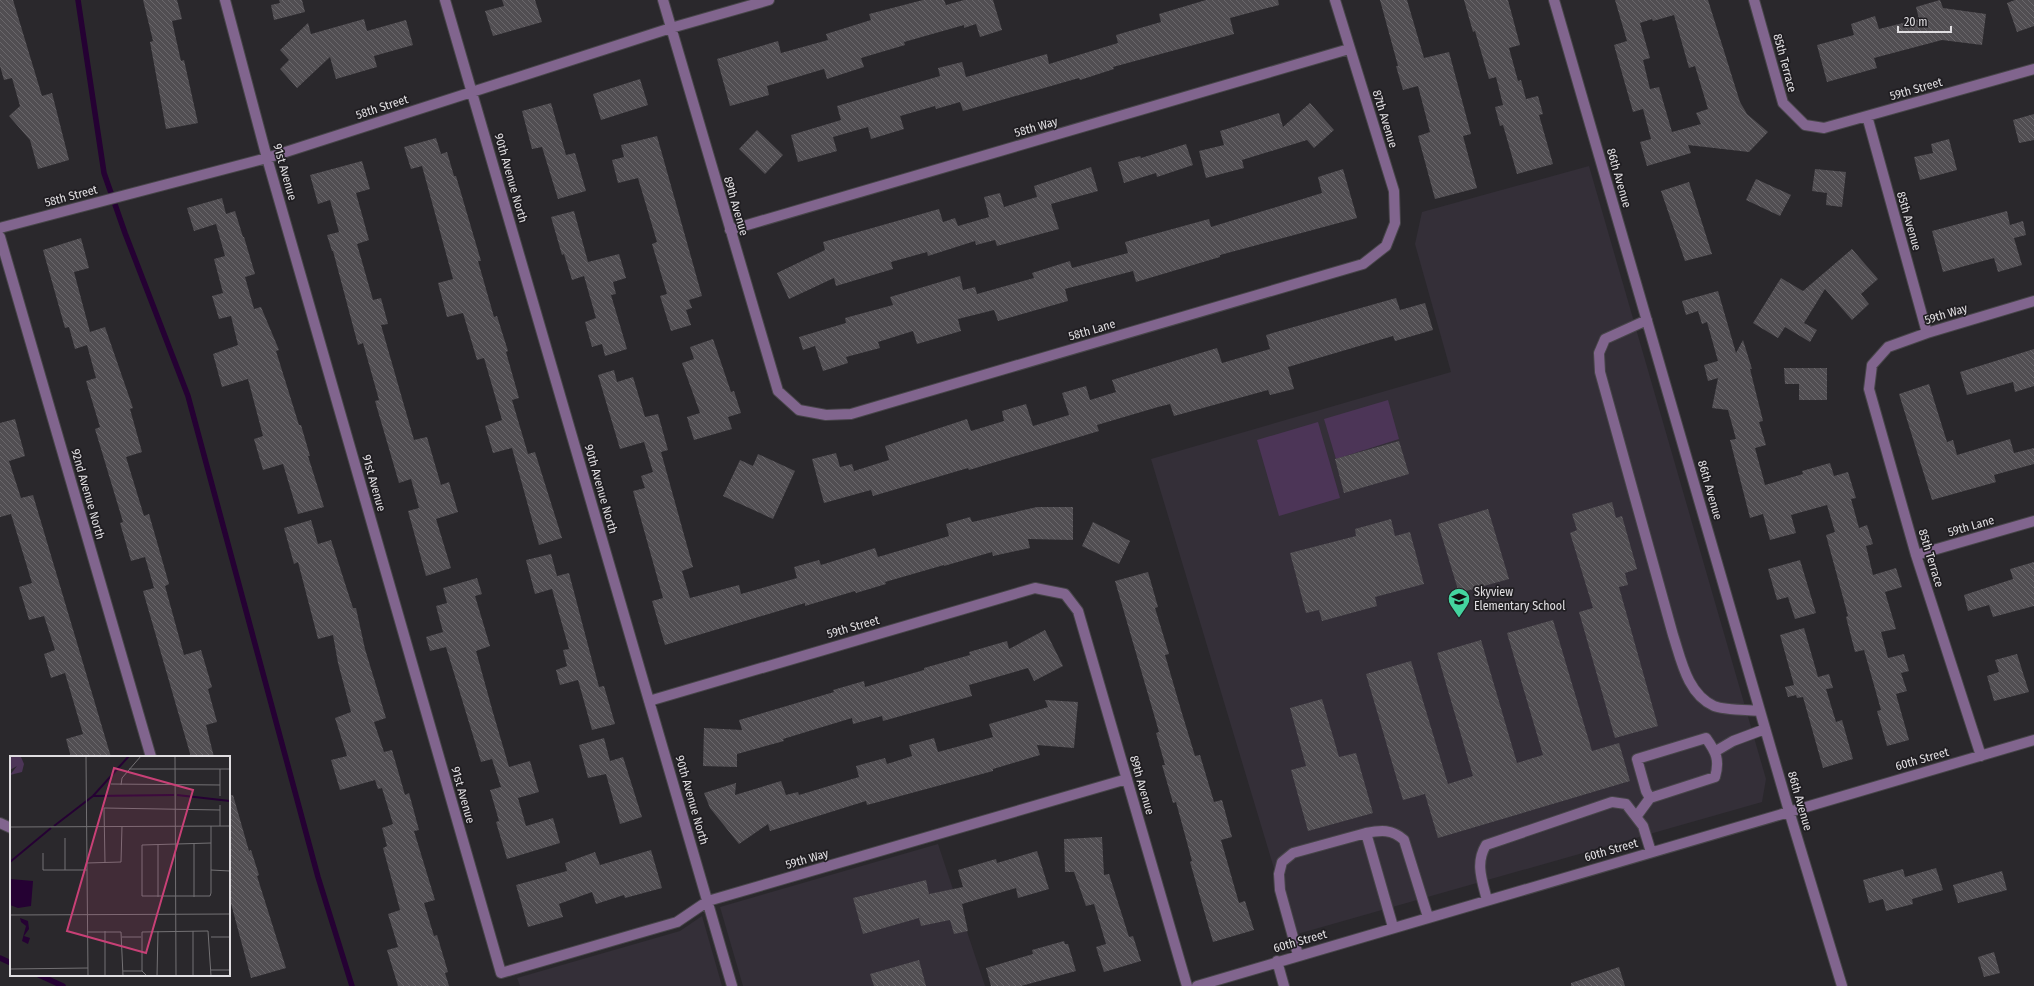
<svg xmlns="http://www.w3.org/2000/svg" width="2034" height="986" font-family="'Fira Sans Condensed',sans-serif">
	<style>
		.built { fill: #342f38 }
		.grass { fill: #4c3557 }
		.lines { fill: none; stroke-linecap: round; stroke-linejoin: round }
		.stream { stroke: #250133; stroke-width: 5.5 }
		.building { fill: url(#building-back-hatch); fill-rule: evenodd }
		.minor-casing { stroke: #474549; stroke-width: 12 }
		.minor { stroke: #81658e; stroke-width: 10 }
		.labels { text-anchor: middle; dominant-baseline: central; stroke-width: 3.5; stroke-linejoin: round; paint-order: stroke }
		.street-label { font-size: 12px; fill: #e0dee1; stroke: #201e22 }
		.poi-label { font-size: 12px; fill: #e0dee1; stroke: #201e22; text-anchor: start }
		.inset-river { fill: none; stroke: #250133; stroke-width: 2 }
		.inset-road { fill: none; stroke: #737174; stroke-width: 1 }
		.view { fill: #c84076; fill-opacity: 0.15; stroke: #c84076; stroke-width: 2 }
		.inset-edge { fill: none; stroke: #e0dee1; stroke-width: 2 }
	</style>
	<defs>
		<pattern id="building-back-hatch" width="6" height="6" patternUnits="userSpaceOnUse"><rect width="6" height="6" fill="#514e52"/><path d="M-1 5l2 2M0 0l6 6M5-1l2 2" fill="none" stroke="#6a676b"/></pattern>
	</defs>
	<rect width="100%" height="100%" fill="#2a282c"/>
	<path class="built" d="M1589,166L1766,779L1762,802L1294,935L1151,459L1451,372L1415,244L1422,212Z
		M938,844L985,986H743L720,907Z
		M702,916L722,986H520L517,978L680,931Z"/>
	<path class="grass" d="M1388,400L1399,439L1336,459L1324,419Z
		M1318,422L1340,498L1279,516L1257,440Z"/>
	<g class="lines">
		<path class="stream" d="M78,0L104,173L125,233L188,396L318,877L352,986
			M0,958L11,963
			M39,975L63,986"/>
	</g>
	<path class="building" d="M0,0H13L42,96L52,93L69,160L38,169L30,140L9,116L20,106L12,78L4,80L0,66Z
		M143,0H177L182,19L172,21L181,61L184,60L198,123L166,129L150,42L153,41Z
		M279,0H302L305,12L274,20L271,5L280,3Z
		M502,0H535L542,22L493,36L485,11L504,6Z
		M923,0H944L946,5L964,0H993L1002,30L980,37L976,24L964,28V25L904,42L905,45L861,58L864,67L827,79L824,69L767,86L769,95L730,106L717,59L778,41L781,53L828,40L826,34L871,20L869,14Z
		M1206,0H1278L1279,5L1230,18L1234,34L1113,67L1114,69L1080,80L1079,78L963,111L960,102L936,109L935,106L900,116L904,129L871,139L868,127L833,137L837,151L798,162L791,135L841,120L837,106L940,76L938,68L962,62L966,77L1047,54L1049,64L1118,43L1116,35L1161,22L1159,14Z
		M1380,0H1407L1424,58L1449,52L1471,134L1463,136L1477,188L1435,199L1418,136L1430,132L1418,86L1403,90L1396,66H1398Z
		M1464,0H1508L1520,45L1509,48L1518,81L1521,80L1526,99L1538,96L1543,114L1539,115L1553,164L1517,174L1503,125L1500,126L1495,107L1503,105L1496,77L1489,79L1475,31L1473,32Z
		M1615,0H1708L1740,102L1747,114L1768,132L1749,152L1688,145L1691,153L1647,166L1640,142L1651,139L1643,109L1633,112L1614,45L1627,41ZM1674,15L1689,68L1695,66L1708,109L1696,113L1701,124L1672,132L1659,87L1650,89L1643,60L1650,58L1640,23L1652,19L1653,21Z
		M1940,0L1943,8L1986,14L1982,45L1942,40L1874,58L1877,68L1827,82L1817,45L1854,35L1851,24L1875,16L1879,29L1919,19L1916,7Z
		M2015,0H2034V26L2017,32L2007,3Z
		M364,19L367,31L406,20L413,45L374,56L377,67L336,79L330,57L297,88L280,69L289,60L280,50L308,23L311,34Z
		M640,79L648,105L601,120L593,94Z
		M551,103L566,155L575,153L586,191L558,199L542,147L532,149L522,111Z
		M1310,103L1334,130L1314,148L1307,140L1242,160L1244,168L1206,178L1199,151L1224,145L1220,131L1279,113L1283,127Z
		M2034,114V140L2019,143L2013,120Z
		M757,130L783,155L765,174L739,149Z
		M657,136L702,296L689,300L692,308L686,310L691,325L671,331L660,296L667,294L652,244L657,242L638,178L618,183L612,160L624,157L621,145Z
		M436,138L441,154L447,152L454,176H456L481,261H478L494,317L497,316L508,351L506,352L519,398L512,400L528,454L535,452L562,538L539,545L512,448L493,453L485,426L502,420L484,358L477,360L463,313L447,317L438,283L453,279L422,166L411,169L404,147Z
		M1949,139L1957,170L1920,180L1914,157L1933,153L1931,144Z
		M1186,144L1193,165L1157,177L1156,173L1124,183L1118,162L1140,156L1141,158Z
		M362,161L370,189L356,193L369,240L357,244L373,300L381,298L388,324L381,325L414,440L427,437L441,485L449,482L458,512L436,519L451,568L426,576L408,511L419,508L411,479L399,483L375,401L379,400L363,343L358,345L333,251H332L327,235L339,232L330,200L318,204L310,175Z
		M1091,167L1098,191L1051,204L1059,229L997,246L995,240L976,245L975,241L928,256L927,252L891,262L893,269L836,286L834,278L789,299L777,273L825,250L823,242L939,209L943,222L955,218L958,226L989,217L984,197L1000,193L1004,207L1037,197L1034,186Z
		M1343,169L1357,218L1220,255V257L1136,282L1133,271L1065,289L1068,301L998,321L994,310L958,319L961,331L917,344L913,331L878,342L880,348L846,357L848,363L823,371L815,346L803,350L799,337L846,323L845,318L893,305L890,297L960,276L963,290L975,287L977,294L1034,278L1032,273L1070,261L1072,268L1128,253L1125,242L1209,219L1211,227L1322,193L1318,177Z
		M1815,169L1846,172L1842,207L1826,205L1827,193L1812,191Z
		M1756,179L1791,195L1780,216L1746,200Z
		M1689,182L1712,254L1685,261L1661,191Z
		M222,198L226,214L235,211L243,237H244L255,274L245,277L254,309L261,307L279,350L276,351L299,425H301L310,456H308L324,507L298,514L283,464L263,470L254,439L263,436L248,379L222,387L213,354L238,345L231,316L219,319L212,296L223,293L214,259L225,256L216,224L194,231L187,208Z
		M574,211L588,262L619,254L626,278L613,282L616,294L611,295L627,349L605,356L602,344L592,347L585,322L596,318L584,276L572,280L564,254L562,255L551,217Z
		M2007,211L2010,225L2023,221L2026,235L2014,238L2022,265L1998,272L1994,258L1943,272L1932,231Z
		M81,238L89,268L74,272L90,332L105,327L133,408L130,409L142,452L126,457L144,516L149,514L169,584L165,586L184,655L201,650L212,687L208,689L217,722L206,725L214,757H191L143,591L154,588L145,557L131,561L120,523L123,522L95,429L100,427L86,381L96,378L87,345L75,349L69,327L65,328L43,250Z
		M1852,249L1878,279L1861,294L1869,304L1852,320L1825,289L1804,323L1817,330L1810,342L1785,327L1778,338L1753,323L1781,278L1803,291Z
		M1718,291L1736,353L1743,340L1752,369H1750L1763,421L1759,422L1766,445L1755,448L1765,485L1803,474L1802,471L1830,463L1834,476L1848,472L1856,498L1851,499L1859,528L1867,525L1873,544L1866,546L1873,575L1896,568L1902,587L1885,592L1896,629L1881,632L1888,658L1904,654L1909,671L1901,673L1907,691L1896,694L1909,740L1887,746L1877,711L1881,710L1864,650L1855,652L1846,617L1848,616L1826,535L1835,532L1827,505L1791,515L1796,533L1770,540L1763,514L1750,518L1730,440L1736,439L1728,410L1712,408L1718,378L1708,381L1704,365L1718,361L1707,322L1702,324L1698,311L1686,315L1682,301Z
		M1396,298L1400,310L1425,303L1433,330L1395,341L1393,336L1288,367L1294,389L1270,395L1268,390L1174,416L1170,404L1158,407L1097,425L1099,431L969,470L968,468L873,496L871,490L824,503L812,459L836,453L840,467L852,464L854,471L889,460L885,446L967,419L971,431L1004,421L1002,411L1026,404L1033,426L1069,415L1062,393L1086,386L1090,400L1116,392L1112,380L1217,348L1222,363L1270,349L1266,335Z
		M713,339L731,392L734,391L741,413L728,417L732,429L694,440L687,417L700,413L682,363L694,359L690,347Z
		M2034,349V386L2015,392L2013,382L1967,395L1960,372Z
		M1784,368H1827V400H1799V384H1785Z
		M614,370L617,382L633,377L645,417L658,414L668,450L661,452L693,567L682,571L690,598L739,585L741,594L797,578L794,567L819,560L821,565L875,548L878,557L949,536L946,524L970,517L972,522L1037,507H1073V540L1028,539L1030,548L993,556L992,552L944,566V565L885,582L886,584L856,593L855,591L805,606V603L665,645L652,601L663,598L633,491L645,488L641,476L653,472L644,442L620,449L598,375Z
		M1929,384L1947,442L1953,440L1957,455L2010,439L2014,453L2034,448V464L1994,475L1996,482L1932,500L1899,394Z
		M15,419L25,456L9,461L21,498L33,495L111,757H71L66,739L83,734L65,673L51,678L44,654L55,650L44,616L29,620L19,587L32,583L11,514L0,517V423Z
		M1399,441L1409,474L1344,493L1335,459Z
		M758,454L795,471L773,519L723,496L740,460L753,466Z
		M1612,502L1616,518L1622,516L1637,569L1625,573L1628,585L1619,587L1658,726L1615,738L1579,612L1593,608L1570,533L1577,530L1572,514Z
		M1488,509L1509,579L1459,593L1438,524Z
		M1391,519L1395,536L1410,532L1424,584L1375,597L1377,606L1322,621L1319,610L1306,613L1290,553L1356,536L1355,529Z
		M311,520L318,544L331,540L353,608H356L365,649L386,718L374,722L384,752L392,750L405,795L409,793L419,830L414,831L435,900L424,903L434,936L437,935L448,972L445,973L449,986H398L387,950L398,947L388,914L400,910L383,848L387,846L382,828L393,824L382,788L378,789L375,780L340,790L331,760L347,756L335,718L351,712L338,663L333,635L318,639L298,562L294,564L284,528Z
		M1093,522L1130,541L1119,564L1082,546Z
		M551,554L557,576L569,573L599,687L604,686L615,724L592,730L578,680L560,685L556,670L567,666L563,650L569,649L552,589L535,594L526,560Z
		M1800,560L1816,613L1795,619L1788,597L1777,600L1768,569Z
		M2034,562V606L1993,617L1989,605L1968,611L1964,595L2013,579L2010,569Z
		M1148,572L1158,607L1155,608L1169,654L1165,655L1181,710L1195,756L1200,755L1214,802L1222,800L1232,837L1221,840L1239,903L1245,901L1254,930L1213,942L1190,862L1192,861L1176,802L1173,803L1162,765H1165L1156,733L1159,732L1115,581Z
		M477,578L482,594L475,596L490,646L476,651L492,709L509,767L530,761L539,792L518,798L526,826L553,818L560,843L507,859L496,822L499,821L490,790L501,787L492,759L481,762L446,647L430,651L426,637L443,632L436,606L447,603L443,588Z
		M1553,620L1592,751L1619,743L1630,781L1438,838L1425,794L1403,800L1366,674L1411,661L1448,784L1473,776L1437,653L1481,640L1517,763L1543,755L1507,633Z
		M1804,628L1818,677L1829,674L1833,688L1826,689L1836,722L1842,720L1853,759L1823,768L1803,697L1797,698L1796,695L1788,697L1785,687L1794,685L1780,635Z
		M1045,630L1063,666L1034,681L1028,668L969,685L972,696L883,721L882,716L853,724L852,718L783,739L784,741L737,754V767L703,766L704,728L742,730L739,720L834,692L833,690L864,681L865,687L924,670V668L970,655L969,652L1007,641L1009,649Z
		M2017,654L2029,692L1994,701L1987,676L1999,672L1995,660Z
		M1322,699L1339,757L1356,753L1373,813L1308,831L1291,770L1306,766L1290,708Z
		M1045,700L1078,702L1074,748L1037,745L1040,755L993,769V771L867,805L866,801L770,831L768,824L739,844L710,808L704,793L736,783L735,795L781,781L786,795L798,792L799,795L859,777L856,766L885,758L887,764L912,756L909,745L934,738L938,752L993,737L989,724L1048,707Z
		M604,738L610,761L623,757L642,817L620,824L606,774L588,778L579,745Z
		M233,795L249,851L251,850L259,875L257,876L286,968L251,978L229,896V796Z
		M1102,837L1104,875L1109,874L1129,937L1133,936L1141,961L1104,972L1096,947L1106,944L1094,904L1086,906L1074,872H1065L1064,839Z
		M651,850L662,888L625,898L624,895L596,904L592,892L559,904L563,917L528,927L516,885L567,871L565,863L595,852L600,865Z
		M1037,851L1049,889L1018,898L1016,888L962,904L968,931L954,934L950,920L921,926L919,918L863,934L853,898L926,880L929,894L963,887L958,870L996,859L997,863Z
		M1936,868L1943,890L1912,899L1913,904L1886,911L1883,899L1869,903L1863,880L1903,869L1905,877Z
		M2002,871L2007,890L1958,903L1953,885Z
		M1064,941L1065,944H1068L1076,971L1021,986H991L986,968L1033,954L1032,950Z
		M1994,952L2000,973L1984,977L1978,957Z
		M919,960L926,986H874L870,974Z
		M1619,967L1625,986H1571V983Z"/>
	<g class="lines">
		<g class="minor-casing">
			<path id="minor" d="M225,0L267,158L501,973L677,922L708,901L1127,779
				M445,0L732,986
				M663,0L778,391L799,410L826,415L851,414L1363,264L1386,246L1395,223L1394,191L1335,0
				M1554,0L1789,811L1842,986
				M1754,0L1783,103L1805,125L1824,128L2034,69
				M1867,116L1927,333
				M0,228L267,158L671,28L769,0
				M730,230L1349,49
				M0,237L151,757
				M1647,320L1605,339L1599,353L1600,372L1673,635C1681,659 1687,694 1714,706C1723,710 1749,710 1760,711
				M1916,555L2034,521
				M649,701L1035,588L1065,594L1078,611L1187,986
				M1706,738C1716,752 1720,760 1715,777L1650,798L1646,791L1637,759Z
				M1716,751L1733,741L1765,729
				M1981,756L1916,555L1869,389L1872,365L1888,347L1927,333L2034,301
				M1636,817L1650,798
				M0,823L11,828
				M1366,833C1381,830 1392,829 1404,840L1428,917
				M1487,900C1482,880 1475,863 1486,845L1612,802L1626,804L1643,826L1651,852
				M1298,955L1280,890L1279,874L1282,862L1293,853L1366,833L1393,927
				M1277,961L1284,986
				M1197,986L2034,740"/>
		</g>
		<use href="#minor" class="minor"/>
	</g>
	<defs>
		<g id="school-pin" transform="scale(1.15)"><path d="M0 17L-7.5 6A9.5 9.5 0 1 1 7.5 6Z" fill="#44d49f" stroke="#201e22"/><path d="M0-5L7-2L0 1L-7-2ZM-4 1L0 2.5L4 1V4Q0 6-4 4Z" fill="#111"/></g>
	</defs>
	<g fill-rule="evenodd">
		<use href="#school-pin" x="1459" y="599"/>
	</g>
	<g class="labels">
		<g class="street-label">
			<text transform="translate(1785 63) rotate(75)">85th Terrace</text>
			<text transform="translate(1916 89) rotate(-16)">59th Street</text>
			<text transform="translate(382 107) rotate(-18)">58th Street</text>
			<text transform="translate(1385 119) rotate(73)">87th Avenue</text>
			<text transform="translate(1036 127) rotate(-16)">58th Way</text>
			<text transform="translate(285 172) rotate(74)">91st Avenue</text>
			<text transform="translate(511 178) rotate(74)">90th Avenue North</text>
			<text transform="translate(1619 178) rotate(74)">86th Avenue</text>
			<text transform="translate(71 196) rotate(-15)">58th Street</text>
			<text transform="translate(736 206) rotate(74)">89th Avenue</text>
			<text transform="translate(1909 221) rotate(74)">85th Avenue</text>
			<text transform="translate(1946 314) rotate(-17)">59th Way</text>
			<text transform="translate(1092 330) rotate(-16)">58th Lane</text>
			<text transform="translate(374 483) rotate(74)">91st Avenue</text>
			<text transform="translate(601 489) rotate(74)">90th Avenue North</text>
			<text transform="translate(1710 490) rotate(74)">86th Avenue</text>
			<text transform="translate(88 494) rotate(74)">92nd Avenue North</text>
			<text transform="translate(1971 526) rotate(-16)">59th Lane</text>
			<text transform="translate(1931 558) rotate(73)">85th Terrace</text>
			<text transform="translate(853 627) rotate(-16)">59th Street</text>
			<text transform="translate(1922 759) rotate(-16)">60th Street</text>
			<text transform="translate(1142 785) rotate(74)">89th Avenue</text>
			<text transform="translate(463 795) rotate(74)">91st Avenue</text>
			<text transform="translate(692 800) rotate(74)">90th Avenue North</text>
			<text transform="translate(1800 801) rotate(74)">86th Avenue</text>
			<text transform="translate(1611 850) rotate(-16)">60th Street</text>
			<text transform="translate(807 859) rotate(-16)">59th Way</text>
			<text transform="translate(1300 941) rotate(-16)">60th Street</text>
		</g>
		<g class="poi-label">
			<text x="1474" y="592">Skyview<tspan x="1474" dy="14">Elementary School</tspan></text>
		</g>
	</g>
	<g transform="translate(10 756)">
		<rect width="220" height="220" fill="#2a282c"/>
		<path d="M0,0L11,1L14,8L12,16L0,19L7,10L0,14Z" fill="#4c3557"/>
		<path d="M0,123L23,125L21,150L8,152L0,149ZM10,162L18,165L19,173L14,180L20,182L18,188L12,185L16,170L11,166Z" fill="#250133"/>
		<path class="inset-river" d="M167,39L220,45M83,40L164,39M44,70L83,40L119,0M0,106L41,72"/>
		<path class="inset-road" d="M76,0L78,220M165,0L166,220M119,13H220M210,13V40M101,28L210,29M111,29L112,22L131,0M210,49V70M201,70V137L200,140H132V89L201,87M0,71L220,70M55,82V114M184,87V141M148,88V141M33,97V114H77M77,107L111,106L112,70M95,107L94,52L210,54M201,114L220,115M220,158V90M0,159L220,158M95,175V220M77,176H111L113,220M220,177V212M112,181H131M201,181H220M0,213L78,212M201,214H220M113,215H132L137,220M132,215V176L198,175L201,220M147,220L148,175M183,220V175"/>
		<path class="view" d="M104,12L183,34L136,197L57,175Z"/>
		<rect width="220" height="220" class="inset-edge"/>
	</g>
	<path d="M1898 26v6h53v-6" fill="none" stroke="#e0dee1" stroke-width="2"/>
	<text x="1904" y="26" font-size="12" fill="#e0dee1" stroke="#201e22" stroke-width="3" paint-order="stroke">20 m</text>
</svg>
